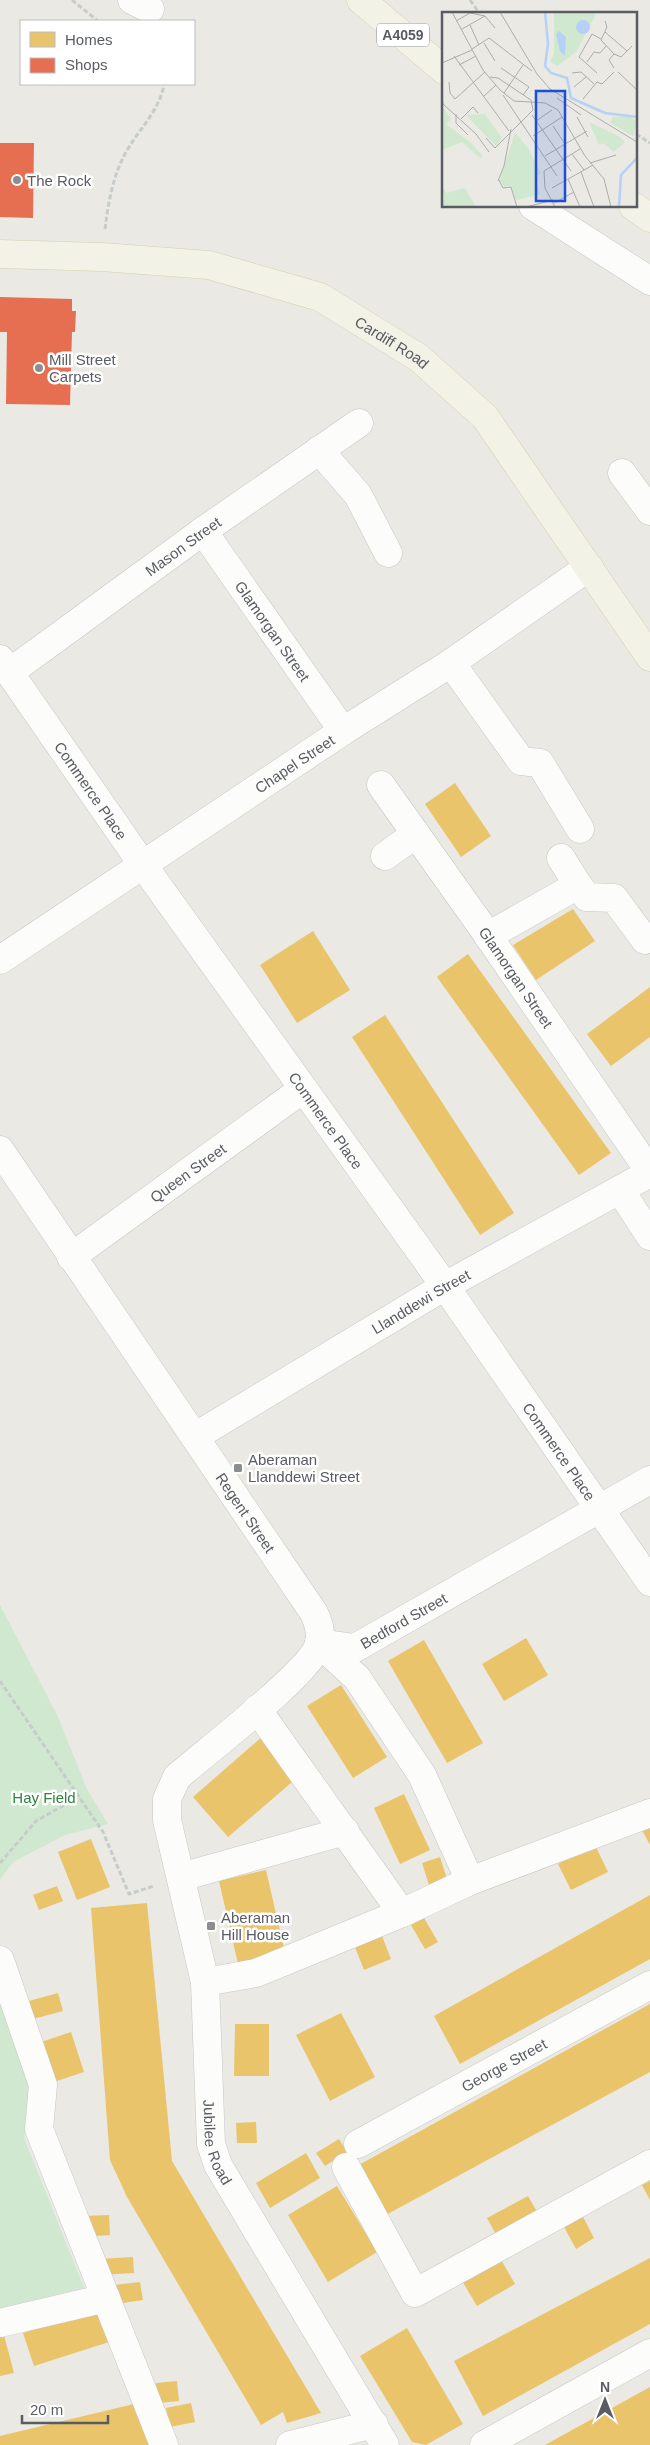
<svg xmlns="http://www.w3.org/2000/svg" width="650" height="2445" font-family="Helvetica,sans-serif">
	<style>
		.green { fill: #d0e8d0 }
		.homes { fill: #e9c46a }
		.shops { fill: #e76f51 }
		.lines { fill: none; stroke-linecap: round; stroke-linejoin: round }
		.minor-casing { stroke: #c6c7c5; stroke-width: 29 }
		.major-casing { stroke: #d4cfaf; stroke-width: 29 }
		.path { stroke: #c6ccca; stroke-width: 3; stroke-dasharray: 5 2.5; stroke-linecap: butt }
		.minor { stroke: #fcfcfb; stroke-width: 28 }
		.major { stroke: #f2f2e6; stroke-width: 28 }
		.poi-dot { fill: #8c8d8f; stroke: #fff; stroke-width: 2 }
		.labels { text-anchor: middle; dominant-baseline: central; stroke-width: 5; stroke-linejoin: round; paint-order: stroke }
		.shield { fill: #fff; stroke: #8b8d91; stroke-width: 1 }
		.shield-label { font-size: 14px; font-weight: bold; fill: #595c62 }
		.poi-label { font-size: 15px; fill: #595c62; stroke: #fff; text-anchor: start }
		.street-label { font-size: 15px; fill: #595c62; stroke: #fff }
		.park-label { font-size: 15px; fill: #2e853f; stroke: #fff }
		.inset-river { fill: none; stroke: #b5d1f7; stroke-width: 2.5 }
		.inset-road { fill: none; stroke: #acadab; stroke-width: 1 }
		.view { fill: #1d4ed8; fill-opacity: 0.15; stroke: #1d4ed8; stroke-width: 2.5 }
		.inset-edge { fill: none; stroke: #595c62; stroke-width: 2.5 }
	</style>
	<rect width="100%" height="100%" fill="#eae9e3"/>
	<path class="green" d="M0,1605L57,1715L87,1789L108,1824L65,1835L13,1862L0,1880Z
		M0,2000L32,2092L24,2138L84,2288L0,2308Z"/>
	<path class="homes" d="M455,783L491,836L461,857L425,804Z
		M573,909L595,941L536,980L513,945Z
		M313,931L350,990L297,1023L260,965Z
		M468,954L611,1153L579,1175L437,977Z
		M650,987V1037L611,1066L587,1034Z
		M385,1015L514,1213L480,1235L352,1037Z
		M526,1638L548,1675L504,1701L482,1664Z
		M424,1640L483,1743L447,1763L388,1661Z
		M341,1685L387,1757L353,1778L307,1706Z
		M264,1735L299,1776L228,1837L193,1797Z
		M404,1794L430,1850L400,1864L374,1808Z
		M650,1823V1845L641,1828Z
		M91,1839L110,1887L77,1900L58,1852Z
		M595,1845L608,1872L571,1890L558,1864Z
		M440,1857L447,1879L429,1885L422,1863Z
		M266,1870L286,1957L239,1968L219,1881Z
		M57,1886L63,1901L39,1910L33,1895Z
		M650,1895V1959L460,2064L434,2016Z
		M147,1903L172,2161L321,2413L287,2423L283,2412L261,2425L127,2197L110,2160L91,1908Z
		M424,1918L438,1942L425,1949L411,1925Z
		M382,1936L391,1959L364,1970L355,1947Z
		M58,1993L63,2011L33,2019L29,2001Z
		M650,2004V2072L384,2216L357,2166Z
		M341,2013L375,2077L330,2101L296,2035Z
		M235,2024H269V2076H234Z
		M71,2032L84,2072L54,2082L41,2042Z
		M256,2122L257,2143H237L236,2123Z
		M339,2139L347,2152L325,2166L316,2153Z
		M306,2153L320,2178L270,2208L256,2183Z
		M650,2181V2200L642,2185Z
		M337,2186L377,2252L328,2282L288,2215Z
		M528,2196L539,2215L498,2238L487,2218Z
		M581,2213L594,2238L576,2249L562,2223Z
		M109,2215L110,2235L83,2237L82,2216Z
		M133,2257L134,2273L100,2275L99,2259Z
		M500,2258L515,2284L477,2306L461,2279Z
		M650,2258V2324L483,2416L454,2361Z
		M140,2282L143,2300L116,2304L114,2285Z
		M98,2308L109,2342L34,2366L23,2333Z
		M407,2328L463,2424L426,2445L412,2442L360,2356Z
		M4,2335L14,2373L0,2376V2336Z
		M177,2381L179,2401L158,2403L156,2383Z
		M650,2387V2445H545Z
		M191,2403L195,2422L170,2427L166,2408Z
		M134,2404L149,2445H0V2436Z"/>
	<path class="shops" d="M0,143H34L33,218L0,217Z
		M0,297L72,299V311H76L75,332H72L70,405L6,404L7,332H0Z"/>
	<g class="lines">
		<g class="minor-casing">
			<g id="minor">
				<path d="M132,0L150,9"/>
				<path d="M533,206L650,281"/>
				<path d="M319,450L358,495L388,553"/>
				<path d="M622,473L650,511"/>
				<path id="s1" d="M203,531L343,731"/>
				<path id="s2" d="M0,659L143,865L445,1286L650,1582"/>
				<path d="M451,663L521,761L540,763L580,829"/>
				<path id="s3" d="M10,672L203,531L359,423"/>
				<path id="s4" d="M381,785L482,927L650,1172"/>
				<path d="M385,856L416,834"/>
				<path d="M578,885L587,897L614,898L645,940"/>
				<path d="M488,936L578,885L561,858"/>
				<path id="s5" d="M0,960L343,731L451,663L589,567"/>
				<path id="s6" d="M0,1150L314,1613C318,1622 322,1632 319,1643C314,1670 203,1754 177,1777L167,1799V1820L205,1982L211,2144L218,2165L385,2445"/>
				<path d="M620,1190L650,1236"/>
				<path id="s7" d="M71,1257L303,1089"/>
				<path id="s8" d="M196,1436L445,1286L650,1173"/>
				<path id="s9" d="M319,1643L355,1648L650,1480"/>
				<path d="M319,1643L357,1678L422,1775L470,1881"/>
				<path d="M257,1709L402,1913"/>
				<path d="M181,1877L345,1831"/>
				<path d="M0,1960L43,2085L39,2129L164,2445"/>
				<path d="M205,1982L256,1973L402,1913L470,1881L650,1813"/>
				<path id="s10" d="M358,2144L650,1985"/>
				<path d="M346,2167L415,2293L650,2164"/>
				<path d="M0,2323L106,2298"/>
				<path d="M290,2445L374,2424"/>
				<path d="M484,2445L650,2353"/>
			</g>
		</g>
		<g class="major-casing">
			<g id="major">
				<path d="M361,0L444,70"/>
				<path d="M633,206L650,218"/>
				<path id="s11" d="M0,254L102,257L209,265L320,297L419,358L485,417L650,657"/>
			</g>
		</g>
		<path class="path" d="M72,0L98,21
			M470,0L480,14
			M636,134L650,143
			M105,229C108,204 113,176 125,154C137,131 160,111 164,84
			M0,1681L103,1832L129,1894L154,1886
			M0,1863L36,1821L80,1796"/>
		<use href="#minor" class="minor"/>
		<use href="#major" class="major"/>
	</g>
	<g class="poi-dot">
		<circle cx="17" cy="180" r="5"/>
		<circle cx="39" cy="368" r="5"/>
		<rect x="233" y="1463" width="10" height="10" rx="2.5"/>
		<rect x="206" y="1921" width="10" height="10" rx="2.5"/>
	</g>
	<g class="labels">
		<rect class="shield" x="377" y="23.5" width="52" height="23" rx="4"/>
		<g class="shield-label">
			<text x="403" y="35">A4059</text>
		</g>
		<g class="poi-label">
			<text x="27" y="180">The Rock</text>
			<text x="49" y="359">Mill Street<tspan x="49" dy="17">Carpets</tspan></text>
			<text x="248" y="1459">Aberaman<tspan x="248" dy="17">Llanddewi Street</tspan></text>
			<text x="221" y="1917">Aberaman<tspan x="221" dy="17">Hill House</tspan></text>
		</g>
		<g class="street-label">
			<text stroke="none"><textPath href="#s11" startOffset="410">Cardiff Road</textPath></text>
			<text stroke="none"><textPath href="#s3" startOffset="214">Mason Street</textPath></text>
			<text stroke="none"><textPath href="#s1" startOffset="122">Glamorgan Street</textPath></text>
			<text stroke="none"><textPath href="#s5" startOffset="354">Chapel Street</textPath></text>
			<text stroke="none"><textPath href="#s2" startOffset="160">Commerce Place</textPath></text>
			<text stroke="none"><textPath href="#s4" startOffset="235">Glamorgan Street</textPath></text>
			<text stroke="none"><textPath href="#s2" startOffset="565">Commerce Place</textPath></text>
			<text stroke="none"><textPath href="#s7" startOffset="144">Queen Street</textPath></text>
			<text stroke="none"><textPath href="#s8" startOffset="262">Llanddewi Street</textPath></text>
			<text stroke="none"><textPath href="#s2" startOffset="970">Commerce Place</textPath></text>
			<text stroke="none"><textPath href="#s6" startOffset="438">Regent Street</textPath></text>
			<text stroke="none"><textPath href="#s9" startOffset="92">Bedford Street</textPath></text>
			<text stroke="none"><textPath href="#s10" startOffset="166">George Street</textPath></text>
			<text stroke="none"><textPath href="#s6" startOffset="1160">Jubilee Road</textPath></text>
		</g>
		<g class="park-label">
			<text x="44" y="1797">Hay Field</text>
		</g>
	</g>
	<g transform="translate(442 12)">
		<rect width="195" height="195" fill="#eae9e3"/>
		<path d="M112,0H153V4L134,40L115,54L108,49L112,42ZM0,93L9,107L4,112L29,131L41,144L38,146L20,130L0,138ZM43,102L60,126L54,134L24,103ZM171,105H187L195,109L191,124L168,111ZM147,110L178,125L183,130L172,140L161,131L157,133ZM73,120L86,136L99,161L93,165L98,182L74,188L69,173L62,175L58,168ZM0,175L5,181L23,176L34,195H0Z" fill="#d0e8d0"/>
		<path d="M134 15a7 7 0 1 1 14 0a7 7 0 1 1-14 0ZM117,19L124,25L123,44L118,39L114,22Z" fill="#b5d1f7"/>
		<path class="inset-river" d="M103,0L106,32L103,54L109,61L125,66L129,86L163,101L195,105M177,195L179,163L195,146"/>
		<path class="inset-road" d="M10,0L41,58L58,78L72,89L103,91L116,98L143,144L162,167L169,195M23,0L43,4L53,16M58,0L95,62L108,77L195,130M14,9L28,1M163,9L165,15L159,28L172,42M28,13L37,33M20,17L43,4M163,20L185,39M42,31L53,49M30,37L47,26L90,59M12,44L67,119M145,50L152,40L158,41L164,34M0,51L30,38M17,53L34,44M59,56L87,75L81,83M172,56L167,48L172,42L179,45L190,34M176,60L195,78M130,61L139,60L152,72M155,61L137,45L150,22L159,27M7,70L8,81L13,87M132,75L144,65M62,81L81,53M61,83L115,164M42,84L54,73M0,86L1,92L34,122L47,140M115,86L139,103M13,87L43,60M141,87L155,70L160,72L172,60M14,102V111L26,123M90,103L129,159M135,105L146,125M19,107L31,95L36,101M94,109L110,98M111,114L123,132M91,124L120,105M44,126L53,136L91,98L89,88L56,66L48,65M130,142L142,158M103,144L145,119M148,151L174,143M139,160L152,195M126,167L138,195M57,168L61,176L69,175L75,195M56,169L62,154L69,117M110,176L151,153M112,191L132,180M84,195L111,188M113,195L103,176L102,159L138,137"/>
		<path class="view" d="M94,79H123V189H94Z"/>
		<rect width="195" height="195" class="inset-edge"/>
	</g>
	<rect x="20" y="20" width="175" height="65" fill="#ffffff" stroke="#bdbec0"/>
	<rect x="30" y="32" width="25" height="15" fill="#e9c46a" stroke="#bdbec0"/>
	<text x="65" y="45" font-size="15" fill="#595c62">Homes</text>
	<rect x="30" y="58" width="25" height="15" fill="#e76f51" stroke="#bdbec0"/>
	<text x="65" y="70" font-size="15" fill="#595c62">Shops</text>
	<g transform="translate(605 2400)" stroke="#ffffff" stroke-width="4" paint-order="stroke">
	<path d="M0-4L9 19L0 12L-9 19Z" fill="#595c62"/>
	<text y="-8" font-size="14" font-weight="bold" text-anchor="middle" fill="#595c62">N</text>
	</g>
	<path d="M22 2415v8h86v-8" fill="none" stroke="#595c62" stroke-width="2.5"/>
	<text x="30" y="2415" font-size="15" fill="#595c62" stroke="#ffffff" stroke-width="4" paint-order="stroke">20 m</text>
</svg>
